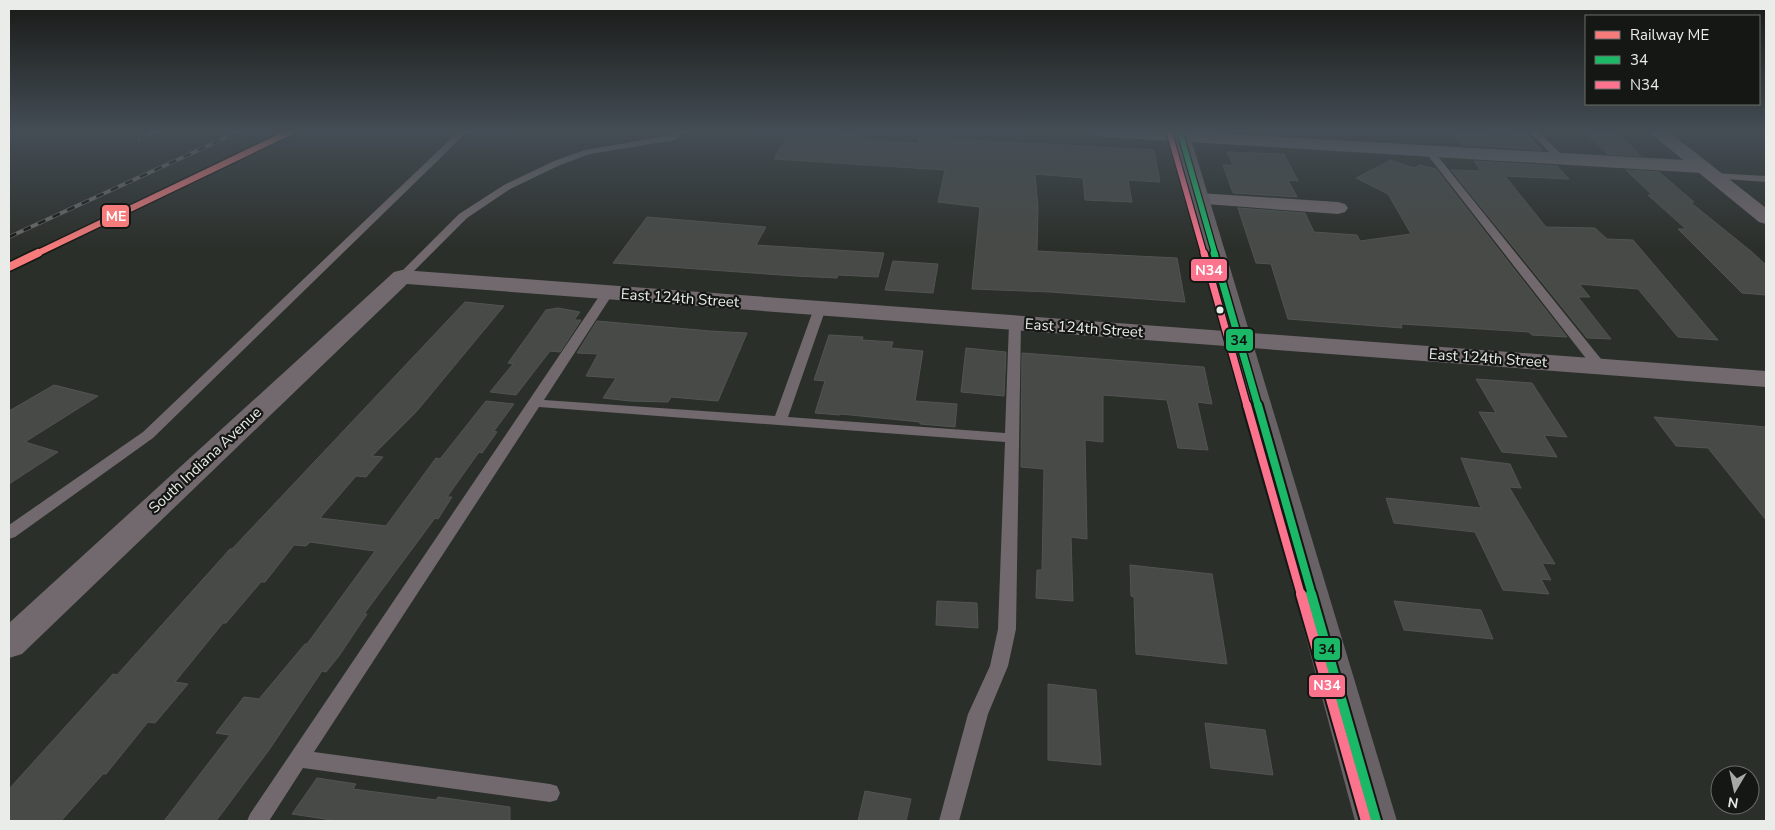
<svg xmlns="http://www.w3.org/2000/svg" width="1775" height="830" font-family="'Nunito Sans',sans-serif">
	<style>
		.building { fill: #474a46; stroke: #515450 }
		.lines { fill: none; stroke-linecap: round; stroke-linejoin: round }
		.service { fill: #71696d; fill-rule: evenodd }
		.minor { fill: #71696d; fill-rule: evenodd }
		.tertiary { fill: #71696d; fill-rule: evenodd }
		.secondary { fill: #686266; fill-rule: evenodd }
		.rail-casing { stroke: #6b6969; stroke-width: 4 }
		.rail { stroke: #151714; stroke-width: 2.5; stroke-dasharray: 8; stroke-linecap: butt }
		.bus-1-far3-casing { stroke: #151714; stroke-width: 8 }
		.bus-1-far2-casing { stroke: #151714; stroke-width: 10 }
		.bus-1-far1-casing { stroke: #151714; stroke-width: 12 }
		.bus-1-casing { stroke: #151714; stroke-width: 14 }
		.bus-2-far3-casing { stroke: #151714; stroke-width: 8 }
		.bus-2-far2-casing { stroke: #151714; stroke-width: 10 }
		.bus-2-far1-casing { stroke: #151714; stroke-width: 12 }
		.bus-2-casing { stroke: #151714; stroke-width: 14 }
		.bus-1-far3 { stroke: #1ab867; stroke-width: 5.5 }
		.bus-1-far2 { stroke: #1ab867; stroke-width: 7 }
		.bus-1-far1 { stroke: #1ab867; stroke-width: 8 }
		.bus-1 { stroke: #1ab867; stroke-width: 10 }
		.bus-2-far3 { stroke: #fc738d; stroke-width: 5.5 }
		.bus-2-far2 { stroke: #fc738d; stroke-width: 7 }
		.bus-2-far1 { stroke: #fc738d; stroke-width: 8 }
		.bus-2 { stroke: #fc738d; stroke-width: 10 }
		.rail-1-far1-casing { stroke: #151714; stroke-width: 9 }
		.rail-1-casing { stroke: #151714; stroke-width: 11 }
		.rail-1-far1 { stroke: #f67b7b; stroke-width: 6 }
		.rail-1 { stroke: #f67b7b; stroke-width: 8 }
		.bus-dot { fill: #e9ece8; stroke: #151714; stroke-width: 2 }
		.labels { text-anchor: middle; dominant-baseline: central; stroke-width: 4.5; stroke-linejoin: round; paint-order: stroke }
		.street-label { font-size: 15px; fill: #e9ece8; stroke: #151714 }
		.line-badge { stroke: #151714; stroke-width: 2 }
		.badge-label { font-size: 14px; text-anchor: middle; font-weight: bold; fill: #fff }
		.pale-badge-label { font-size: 14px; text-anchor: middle; font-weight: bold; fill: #111 }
	</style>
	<rect width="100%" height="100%" fill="#2b2f2a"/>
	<path class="building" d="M837,132H860L857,139L917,143L918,137L1154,150L1160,182L1128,180L1132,202L1085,200L1083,178L1035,174L1038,208L1037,251L1177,258L1185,302L1050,292L972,289L980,207L938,202L945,170L774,159L788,135L835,137Z
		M1451,132L1527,134L1542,150L1462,145Z
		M1584,132H1616L1641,156L1608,154Z
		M1227,152L1284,154L1298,181L1288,180L1297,197L1233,193L1223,165H1233Z
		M1391,160L1414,168L1420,165L1436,169L1567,337L1532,335L1529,332L1401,324L1402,328L1288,319L1271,264L1256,263L1238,208L1305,213L1314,232L1357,235L1360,241L1411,234L1388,194L1356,178Z
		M1474,161L1557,166L1569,179L1505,176L1546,227L1595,228L1607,239L1633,240L1718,340L1678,337L1638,289L1579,284L1590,297H1578L1611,339L1587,338L1451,170L1481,171Z
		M1626,170L1659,172L1694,202H1690L1752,252L1766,265V295L1742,293L1678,229H1686L1648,195L1653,196Z
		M647,217L766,227L756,245L884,253L878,277L838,275L837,278L795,276L613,263Z
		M893,261L938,264L933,293L885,290Z
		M465,302L504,306L417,411L372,456L383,457L366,477L356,476L320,518L386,526L436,458L440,459L486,401L514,404L494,431L497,432L482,453L479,452L447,497H452L438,519L435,518L364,614H367L339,656L326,672L322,671L269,750L216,821H164L230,735L216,733L244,697L259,699L305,644H307L375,551L310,542L306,546L294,545L265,582H261L226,623H223L175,682L188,684L155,723L148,722L106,774H103L61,821H9V789L113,674L117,675L230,549H232Z
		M558,308L580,312L574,320H581L560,352L550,351L516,395L490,392L513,364L508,363L546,310Z
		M597,321L710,331L747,333L718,401L671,397L668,402L630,401L603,398L616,378L586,376L598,354L577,353Z
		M829,335L863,337L862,340L893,342L891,348L923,351L915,401L957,404L955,427L920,424V422L841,414L840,415L815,413L825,381L814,380Z
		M966,348L1006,352L1004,396L961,392Z
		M1022,353L1204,367L1212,404L1197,402L1208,450L1178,448L1167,400L1103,395V442L1085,440L1087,539L1071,537L1073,601L1036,598L1037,570H1042L1044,469L1021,467Z
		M1476,379L1532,383L1567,437L1544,435L1557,457L1502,452L1479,412L1496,413Z
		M54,385L98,396L25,442L58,452L9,484V411Z
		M1654,417L1766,427V520L1708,448L1676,446Z
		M1461,458L1510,464L1521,488L1509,487L1555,564L1542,563L1551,580L1541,579L1549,594L1503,590L1475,532L1394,523L1386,498L1481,508Z
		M1130,565L1212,574L1227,664L1136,654L1134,597L1131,596Z
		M937,601L977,603L978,628L936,625Z
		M1394,601L1481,610L1493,639L1404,630Z
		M1048,684L1096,690L1101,765L1048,760Z
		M1205,723L1265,730L1273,775L1211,768Z
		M317,778L356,784L353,789L436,800L438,797L510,807V821H338L292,814Z
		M865,791L911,799L906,821H858Z"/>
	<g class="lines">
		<path class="service" d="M458,132H467L153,438L15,537L9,539V525L143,432Z
			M675,132H684L675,140L590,154L560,165L510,189L467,218L406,279L402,280L396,277L459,214L504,185L554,161L585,150L672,135Z
			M1530,132H1539L1564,157V161H1558Z
			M1429,148L1432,149L1605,364L1606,367L1605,370H1595L1426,153V149Z
			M1714,173L1766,176V182L1711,178V174Z
			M608,289L614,292L544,400L775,416L814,308L820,304L826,308L788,417L1005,433L1009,323L1015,319L1021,323L1016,629L1008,666L988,714L959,821H939L968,714L990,666L998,629L1005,442L539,407L314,752L550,784L557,786L560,793L557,800L550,802L303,768L269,821H247L250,814L602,292Z"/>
		<path class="minor" d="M1095,132H1194L1702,161L1709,163L1711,167L1709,171L1702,173L1104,137L1098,136Z
			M1199,193L1338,202L1345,204L1348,208L1345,212L1338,214L1192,203L1189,199L1192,195Z
			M402,270L1766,371V387L407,284L22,654L9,658V623L394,272Z"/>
		<path class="tertiary" d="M1649,132H1669L1766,208V224L1759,222Z"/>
		<path class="secondary" d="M1171,132H1189L1397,821H1355Z"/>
		<g class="rail-casing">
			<path id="rail" d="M140,139L156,132
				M9,237L238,132"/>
		</g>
		<use href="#rail" class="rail"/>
		<g class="bus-1-far3-casing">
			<path id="bus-1-far3" d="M1180,132L1215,254"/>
		</g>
		<g class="bus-1-far2-casing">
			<path id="bus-1-far2" d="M1214,253L1258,406"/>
		</g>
		<g class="bus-1-far1-casing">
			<path id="bus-1-far1" d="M1258,405L1312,595"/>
		</g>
		<g class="bus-1-casing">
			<path id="bus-1" d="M1311,594L1376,821"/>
		</g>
		<g class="bus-2-far3-casing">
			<path id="bus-2-far3" d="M1170,135L1204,254"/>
		</g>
		<g class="bus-2-far2-casing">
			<path id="bus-2-far2" d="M1204,253L1247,406"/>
		</g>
		<g class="bus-2-far1-casing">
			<path id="bus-2-far1" d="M1247,405L1301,595"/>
		</g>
		<g class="bus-2-casing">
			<path id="bus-2" d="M1301,594L1366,821"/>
		</g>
		<use href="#bus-1-far3" class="bus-1-far3"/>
		<use href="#bus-1-far2" class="bus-1-far2"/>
		<use href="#bus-1-far1" class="bus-1-far1"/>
		<use href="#bus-1" class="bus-1"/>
		<use href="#bus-2-far3" class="bus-2-far3"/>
		<use href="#bus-2-far2" class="bus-2-far2"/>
		<use href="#bus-2-far1" class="bus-2-far1"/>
		<use href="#bus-2" class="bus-2"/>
		<g class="rail-1-far1-casing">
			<path id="rail-1-far1" d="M36,254L290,132"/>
		</g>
		<g class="rail-1-casing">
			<path id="rail-1" d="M9,267L38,253"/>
		</g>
		<use href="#rail-1-far1" class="rail-1-far1"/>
		<use href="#rail-1" class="rail-1"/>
	</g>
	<linearGradient id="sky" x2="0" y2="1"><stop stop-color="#181a17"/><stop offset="0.53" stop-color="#444d55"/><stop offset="1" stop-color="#444d55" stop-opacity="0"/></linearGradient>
	<rect width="1775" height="248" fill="url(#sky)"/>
	<circle class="bus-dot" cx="1220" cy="310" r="4.5"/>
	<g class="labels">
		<g class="street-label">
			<text transform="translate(680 298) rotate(4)">East 124th Street</text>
			<text transform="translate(1084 328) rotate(4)">East 124th Street</text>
			<text transform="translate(1488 358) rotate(4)">East 124th Street</text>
			<text transform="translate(205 460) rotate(-43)">South Indiana Avenue</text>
		</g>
	</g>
	<g class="line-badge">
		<rect x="101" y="204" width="29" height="24" rx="5" fill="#f67b7b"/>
		<rect x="1190" y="258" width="38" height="24" rx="5" fill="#fc738d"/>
		<rect x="1225" y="328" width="29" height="24" rx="5" fill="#1ab867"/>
		<rect x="1313" y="637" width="28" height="24" rx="5" fill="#1ab867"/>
		<rect x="1308" y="674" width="38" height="24" rx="5" fill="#fc738d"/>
	</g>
	<g class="badge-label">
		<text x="116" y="221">ME</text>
		<text x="1209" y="275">N34</text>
		<text x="1327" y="690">N34</text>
	</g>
	<g class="pale-badge-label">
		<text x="1239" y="345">34</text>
		<text x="1327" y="654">34</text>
	</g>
	<rect width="1775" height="830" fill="none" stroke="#e9ece8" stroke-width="20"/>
	<rect x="1585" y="15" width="175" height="90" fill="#151714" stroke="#6a6c69"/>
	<rect x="1595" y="31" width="25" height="8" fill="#f67b7b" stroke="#6a6c69"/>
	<text x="1630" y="40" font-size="15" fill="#e9ece8">Railway ME</text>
	<rect x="1595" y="56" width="25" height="8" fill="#1ab867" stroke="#6a6c69"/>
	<text x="1630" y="65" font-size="15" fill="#e9ece8">34</text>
	<rect x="1595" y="81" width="25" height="8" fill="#fc738d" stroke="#6a6c69"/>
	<text x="1630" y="90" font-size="15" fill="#e9ece8">N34</text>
	<g transform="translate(1735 790) rotate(189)"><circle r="24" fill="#151714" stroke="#6a6c69"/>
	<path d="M0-4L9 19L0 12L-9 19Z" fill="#a6aaa6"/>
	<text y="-8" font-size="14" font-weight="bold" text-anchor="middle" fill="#e9ece8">N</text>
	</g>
</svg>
